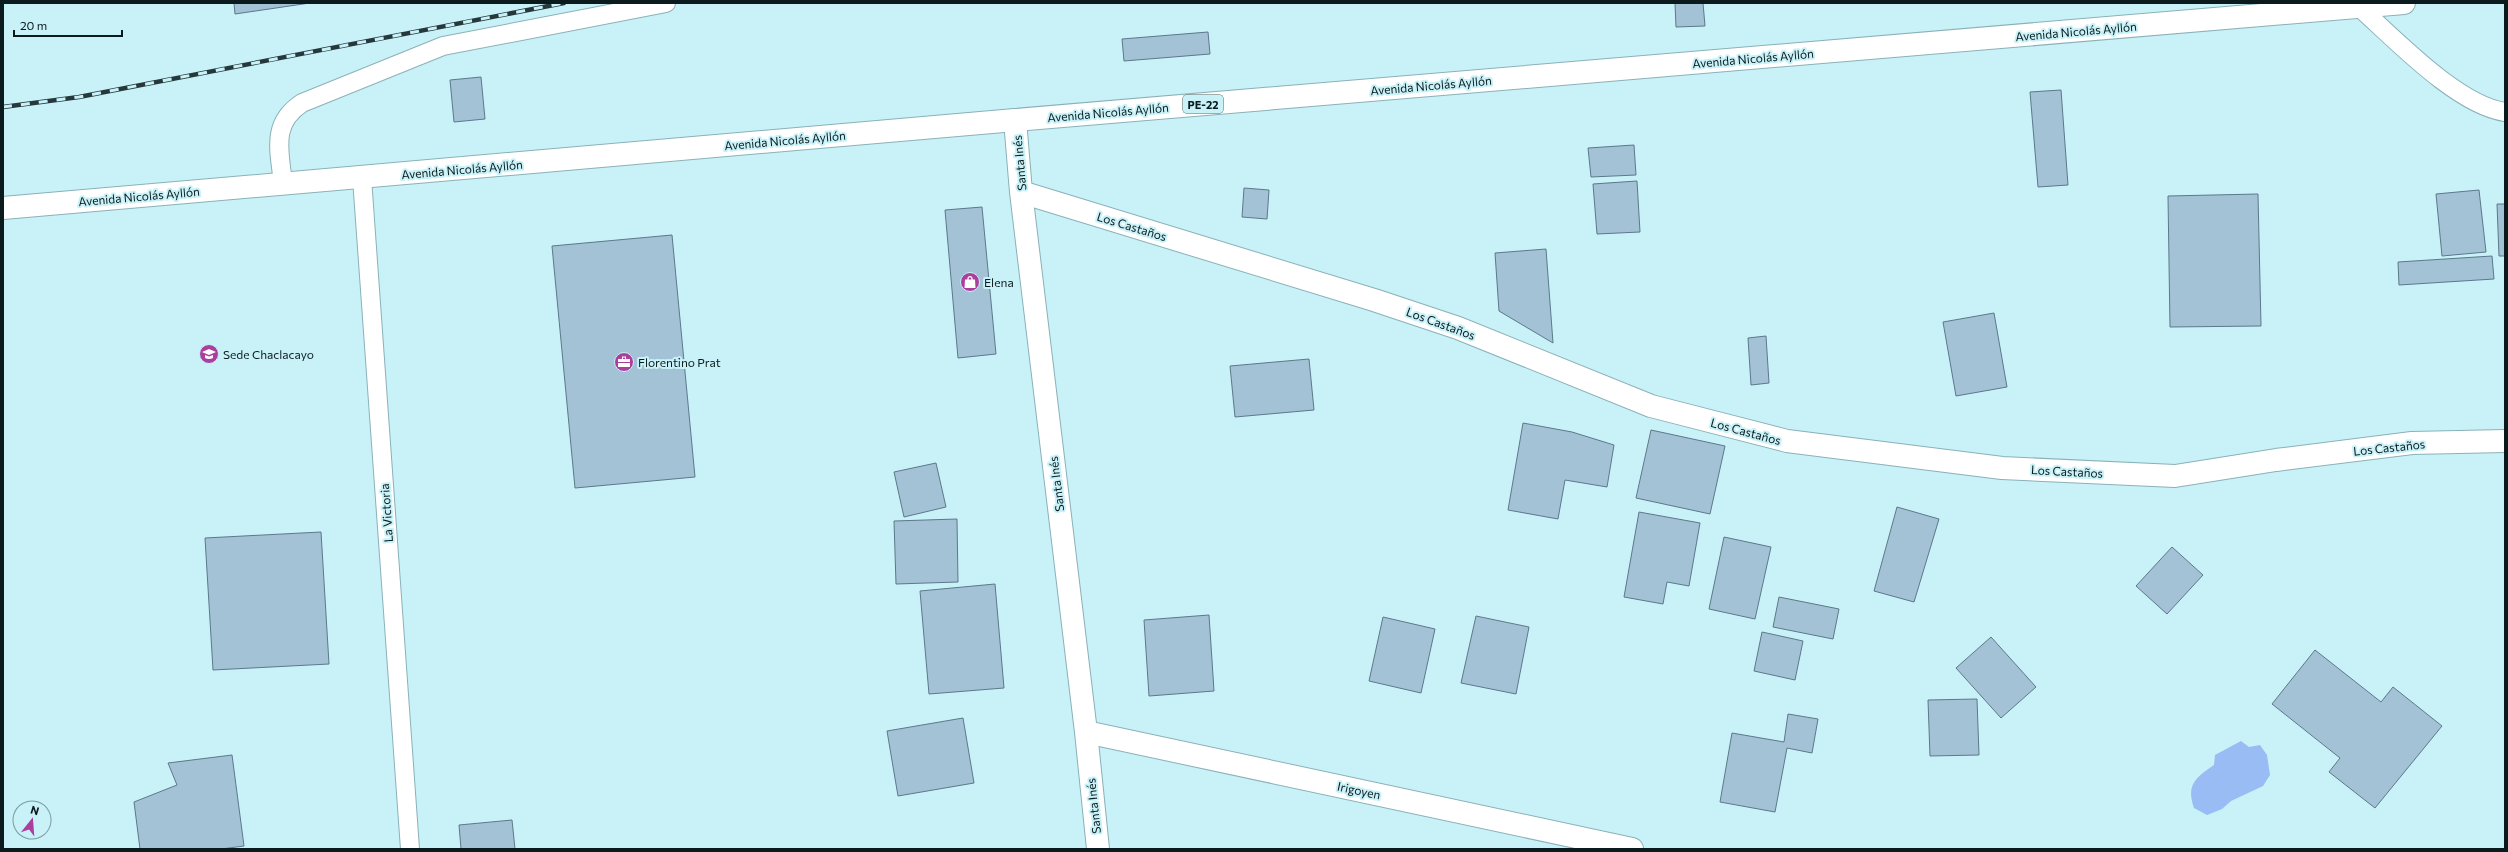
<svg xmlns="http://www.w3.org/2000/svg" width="2508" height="852" font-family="Commissioner,sans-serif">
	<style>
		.water { fill: #99bcf4 }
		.building { fill: #a3c2d5; stroke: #5c798a }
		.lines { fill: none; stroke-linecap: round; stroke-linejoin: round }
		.service-casing { stroke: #8bb1b8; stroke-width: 20 }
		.minor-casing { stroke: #8bb1b8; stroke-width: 24 }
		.trunk-casing { stroke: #8bb1b8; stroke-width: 24 }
		.service { stroke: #fff; stroke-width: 18 }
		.minor { stroke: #fff; stroke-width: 22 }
		.trunk { stroke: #fff; stroke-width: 22 }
		.rail-casing { stroke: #25383b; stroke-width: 4.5 }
		.rail { stroke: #c8f1f8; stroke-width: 3; stroke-dasharray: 9; stroke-linecap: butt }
		.labels { text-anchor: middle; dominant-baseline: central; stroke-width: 4; stroke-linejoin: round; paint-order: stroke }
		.shield { fill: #c8f1f8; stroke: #445a5e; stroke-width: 1 }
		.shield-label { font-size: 11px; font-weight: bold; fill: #0b1a1c }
		.street-label { font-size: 12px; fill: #0b1a1c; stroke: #c8f1f8 }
		.poi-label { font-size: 12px; fill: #0b1a1c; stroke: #c8f1f8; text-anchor: start }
	</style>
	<rect width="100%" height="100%" fill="#c8f1f8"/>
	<path class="water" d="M2241,741L2249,747L2260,745L2267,755L2270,775L2263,786L2231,801L2222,809L2207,815L2194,808C2186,785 2195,778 2214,765L2215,755Z"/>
	<path class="building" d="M234,3H310L235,14Z
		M1675,3H1703L1705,26L1676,27Z
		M1208,32L1210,54L1124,61L1122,39Z
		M481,77L485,119L454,122L450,80Z
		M2061,90L2068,185L2038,187L2030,92Z
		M1634,145L1636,175L1591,177L1588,148Z
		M1637,181L1640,232L1597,234L1593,184Z
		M1244,188L1269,190L1267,219L1242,217Z
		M2479,190L2486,252L2442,256L2436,194Z
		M2258,194L2261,326L2170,327L2168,196Z
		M2497,204H2505V256H2499Z
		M982,207L996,354L958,358L945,210Z
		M672,235L695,477L575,488L552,246Z
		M1546,249L1553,343L1499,311L1495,253Z
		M2492,256L2494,279L2399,285L2398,262Z
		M1994,313L2007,387L1956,396L1943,322Z
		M1766,336L1769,383L1751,385L1748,338Z
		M1309,359L1314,410L1235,417L1230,366Z
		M1523,423L1572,432L1614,445L1607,487L1565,480L1558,519L1508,510Z
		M1651,430L1725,446L1710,514L1636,498Z
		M936,463L946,507L904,517L894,472Z
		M1897,507L1939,519L1914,602L1874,591Z
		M1639,512L1700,523L1689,586L1667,582L1663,604L1624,597Z
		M957,519L958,582L896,584L894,521Z
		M321,532L329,664L213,670L205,538Z
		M1724,537L1771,547L1755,619L1709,609Z
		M2172,547L2203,575L2167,614L2136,586Z
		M995,584L1004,688L929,694L920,591Z
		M1779,597L1839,609L1833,639L1773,627Z
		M1209,615L1214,691L1149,696L1144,620Z
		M1476,616L1529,627L1516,694L1461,683Z
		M1383,617L1435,629L1421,693L1369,681Z
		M1762,632L1803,641L1795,680L1754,671Z
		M1991,637L2036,687L2001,718L1956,668Z
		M2315,650L2381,702L2393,687L2442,726L2375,808L2329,772L2340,758L2272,704Z
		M1977,699L1979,755L1930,756L1928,700Z
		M1788,714L1818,719L1812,753L1787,748L1775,812L1720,802L1732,733L1784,742Z
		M963,718L974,783L898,796L887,731Z
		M232,755L244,846L221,849H140L134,802L177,785L168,763Z
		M512,820L515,849H461L459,825Z"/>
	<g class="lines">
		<g class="service-casing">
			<path id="service" d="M2359,7C2395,39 2457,105 2505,112
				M362,178L410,849
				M283,184C280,152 270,124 302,103L443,46L666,3"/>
		</g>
		<g class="minor-casing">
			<path id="minor" d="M1015,120L1021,192L1086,732L1098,849
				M1021,192L1374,300L1458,328L1651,406L1787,441L2002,468L2175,476L2276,460L2412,443L2505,441
				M1086,732L1632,849"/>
		</g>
		<g class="trunk-casing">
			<path id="trunk" d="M3,208L1015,120L2404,3"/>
		</g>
		<use href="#service" class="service"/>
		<use href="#minor" class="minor"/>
		<use href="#trunk" class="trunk"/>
		<g class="rail-casing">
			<path id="rail" d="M3,107L79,97L564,3"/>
		</g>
		<use href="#rail" class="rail"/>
	</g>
	<defs>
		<g id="shop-disc" transform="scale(1)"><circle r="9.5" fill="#ac3f9d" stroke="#c8f1f8"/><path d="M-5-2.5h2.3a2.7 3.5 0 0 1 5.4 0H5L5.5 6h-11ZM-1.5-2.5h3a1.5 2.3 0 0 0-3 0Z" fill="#fff"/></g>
		<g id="school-disc" transform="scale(1)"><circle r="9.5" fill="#ac3f9d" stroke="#c8f1f8"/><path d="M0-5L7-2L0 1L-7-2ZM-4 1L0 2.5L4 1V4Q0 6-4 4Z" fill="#fff"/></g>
		<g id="office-disc" transform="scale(1)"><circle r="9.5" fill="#ac3f9d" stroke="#c8f1f8"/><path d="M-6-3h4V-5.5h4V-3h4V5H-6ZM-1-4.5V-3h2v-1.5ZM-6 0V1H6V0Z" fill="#fff"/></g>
	</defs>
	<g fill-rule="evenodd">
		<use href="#shop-disc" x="970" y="282"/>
		<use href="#school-disc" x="209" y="354"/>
		<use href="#office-disc" x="624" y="362"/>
	</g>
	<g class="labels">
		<rect class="shield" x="1183" y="95" width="40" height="18" rx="3"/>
		<g class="shield-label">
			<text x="1203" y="104">PE-22</text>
		</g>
		<g class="street-label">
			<text transform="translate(2076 31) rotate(-5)">Avenida Nicolás Ayllón</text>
			<text transform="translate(1753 58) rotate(-5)">Avenida Nicolás Ayllón</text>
			<text transform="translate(1431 85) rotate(-5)">Avenida Nicolás Ayllón</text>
			<text transform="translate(1108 112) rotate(-5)">Avenida Nicolás Ayllón</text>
			<text transform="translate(785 140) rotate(-5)">Avenida Nicolás Ayllón</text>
			<text transform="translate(1019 163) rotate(-95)">Santa Inés</text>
			<text transform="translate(462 169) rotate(-5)">Avenida Nicolás Ayllón</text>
			<text transform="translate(139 196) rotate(-5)">Avenida Nicolás Ayllón</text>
			<text transform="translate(1132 226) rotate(17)">Los Castaños</text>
			<text transform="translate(1441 323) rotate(20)">Los Castaños</text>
			<text transform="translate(1746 431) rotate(15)">Los Castaños</text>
			<text transform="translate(2389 447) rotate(-6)">Los Castaños</text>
			<text transform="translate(2067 471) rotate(3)">Los Castaños</text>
			<text transform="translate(1056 484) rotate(-97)">Santa Inés</text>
			<text transform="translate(386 513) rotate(-94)">La Victoria</text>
			<text transform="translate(1359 790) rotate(12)">Irigoyen</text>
			<text transform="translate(1093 806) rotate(-96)">Santa Inés</text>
		</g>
		<g class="poi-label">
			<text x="984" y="282">Elena</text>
			<text x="223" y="354">Sede Chaclacayo</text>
			<text x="638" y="362">Florentino Prat</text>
		</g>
	</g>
	<rect width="2508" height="852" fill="none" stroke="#0b1a1c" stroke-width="8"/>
	<g transform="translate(32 820) rotate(17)"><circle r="19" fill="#c8f1f8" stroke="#7c9ba0"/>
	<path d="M0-3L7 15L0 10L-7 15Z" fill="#ac3f9d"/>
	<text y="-6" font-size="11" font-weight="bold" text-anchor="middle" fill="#0b1a1c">N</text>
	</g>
	<path d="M14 30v6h108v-6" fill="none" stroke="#0b1a1c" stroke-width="2"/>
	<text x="20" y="30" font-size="12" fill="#0b1a1c" stroke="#c8f1f8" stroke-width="3" paint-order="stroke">20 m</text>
</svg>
